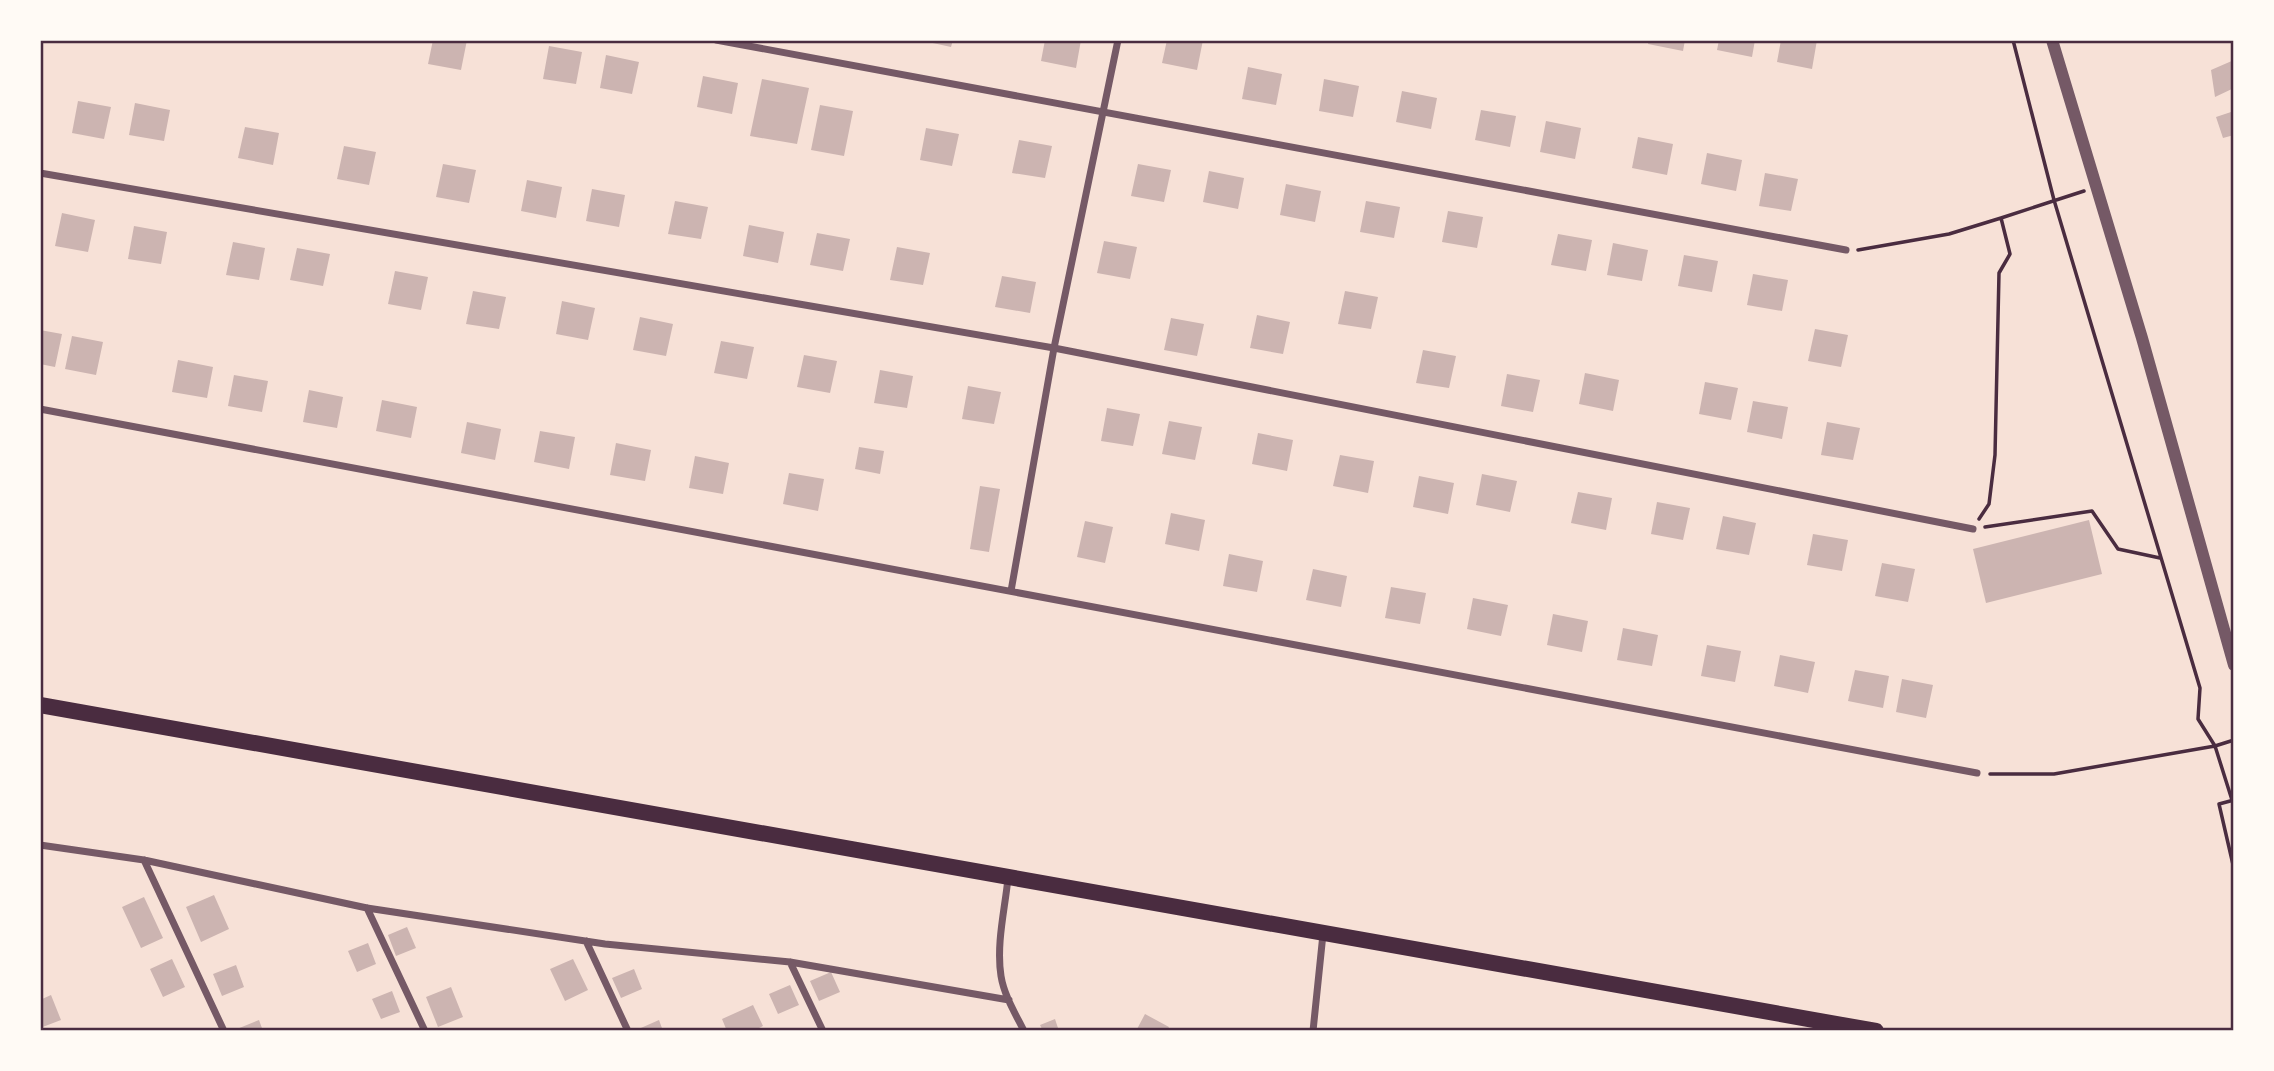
<svg xmlns="http://www.w3.org/2000/svg" width="2274" height="1071" font-family="Bitter,serif">
	<style>
		.building { fill: #ccb4b1 }
		.lines { fill: none; stroke-linecap: round; stroke-linejoin: round }
		.path { stroke: #4a2c40; stroke-width: 3.5 }
		.minor { stroke: #755966; stroke-width: 7 }
		.tertiary { stroke: #755966; stroke-width: 12 }
		.primary { stroke: #4a2c40; stroke-width: 16 }
		.neatline { fill: none; stroke: #4a2c40; stroke-width: 2.5 }
	</style>
	<rect width="100%" height="100%" fill="#f7e1d7"/>
	<path class="building" d="M433,40H467L461,70L428,64Z
		M919,40H953L951,47Z
		M1045,40H1081L1076,68L1041,61Z
		M1167,40H1203L1197,70L1162,63Z
		M1649,40H1685L1683,51L1648,44Z
		M1719,40H1755L1752,57L1717,50Z
		M1781,40H1817L1812,69L1777,62Z
		M549,46L582,52L576,84L543,79Z
		M606,55L639,62L632,94L600,88Z
		M2234,60V88L2215,97L2211,70Z
		M1248,67L1282,74L1276,105L1242,99Z
		M703,76L738,83L732,114L697,107Z
		M762,79L809,88L797,144L750,136Z
		M1324,79L1359,86L1353,117L1319,111Z
		M1402,91L1437,98L1431,129L1396,122Z
		M78,101L111,107L104,139L72,133Z
		M135,103L170,110L164,141L129,135Z
		M820,105L853,111L844,156L811,150Z
		M1481,110L1516,116L1510,147L1475,140Z
		M2234,111V135L2223,138L2216,117Z
		M1546,121L1581,128L1575,159L1540,152Z
		M245,127L279,133L273,165L238,158Z
		M926,128L959,134L952,166L920,160Z
		M1638,137L1673,144L1667,175L1632,168Z
		M1019,140L1052,146L1045,178L1012,173Z
		M344,146L376,152L369,185L337,179Z
		M1707,153L1742,160L1736,191L1701,184Z
		M443,164L476,170L469,203L436,197Z
		M1138,164L1171,170L1164,202L1131,196Z
		M1209,171L1244,178L1238,209L1203,202Z
		M1765,173L1798,179L1791,211L1759,206Z
		M527,180L562,187L556,218L521,211Z
		M1286,184L1321,191L1315,222L1280,215Z
		M592,189L625,195L619,227L586,221Z
		M675,201L708,207L701,239L668,234Z
		M1366,201L1400,207L1394,238L1360,232Z
		M1448,211L1483,217L1477,248L1442,242Z
		M62,213L95,220L88,252L55,246Z
		M749,225L784,232L778,263L743,256Z
		M134,226L167,232L161,264L128,259Z
		M817,233L850,239L843,271L810,265Z
		M1558,234L1592,240L1586,271L1551,265Z
		M1104,241L1137,247L1130,279L1097,273Z
		M233,242L265,248L259,280L226,275Z
		M1613,243L1648,250L1642,281L1607,275Z
		M897,247L930,253L923,285L890,280Z
		M297,248L330,254L323,286L290,280Z
		M1684,255L1718,261L1712,292L1678,286Z
		M395,271L428,277L421,310L388,304Z
		M1753,274L1788,280L1782,311L1747,305Z
		M1002,276L1036,282L1030,313L995,307Z
		M473,291L506,297L499,329L466,324Z
		M1345,291L1378,297L1371,329L1338,324Z
		M562,301L595,308L588,340L556,334Z
		M1257,315L1290,322L1283,354L1250,348Z
		M640,317L673,324L666,356L633,350Z
		M1171,318L1204,324L1197,356L1164,350Z
		M1815,329L1848,335L1841,367L1808,361Z
		M40,330L62,334L55,367L40,364Z
		M72,336L103,342L96,375L65,369Z
		M721,341L754,347L747,379L714,373Z
		M1423,350L1456,356L1449,388L1416,383Z
		M804,355L837,361L830,393L797,387Z
		M178,360L213,367L207,398L172,392Z
		M880,370L913,376L907,408L874,403Z
		M1585,373L1619,380L1613,411L1579,404Z
		M1507,374L1540,380L1533,412L1501,406Z
		M234,375L268,381L262,412L228,406Z
		M1705,382L1738,388L1731,420L1699,414Z
		M968,386L1001,392L994,424L962,419Z
		M309,390L343,397L337,428L303,422Z
		M382,400L417,407L411,438L376,431Z
		M1753,401L1788,407L1782,439L1747,432Z
		M1107,408L1140,414L1133,446L1101,441Z
		M1169,421L1202,427L1195,460L1162,454Z
		M467,422L501,429L495,460L461,453Z
		M1827,422L1860,428L1853,460L1821,455Z
		M540,431L575,437L569,469L534,462Z
		M1258,433L1293,440L1287,471L1252,464Z
		M616,443L651,450L645,481L610,475Z
		M859,447L884,451L880,474L855,469Z
		M1340,455L1374,461L1368,493L1333,486Z
		M695,456L729,463L723,494L689,488Z
		M789,473L824,479L818,511L783,504Z
		M1482,474L1517,481L1510,512L1476,505Z
		M1419,476L1454,483L1448,514L1413,507Z
		M980,486L1000,489L989,552L970,549Z
		M1578,492L1612,498L1606,530L1571,523Z
		M1657,502L1690,508L1683,540L1651,534Z
		M1171,513L1205,520L1199,551L1165,544Z
		M1723,516L1756,523L1749,555L1716,549Z
		M2089,520L2102,574L1986,603L1973,549Z
		M1085,521L1113,527L1105,563L1077,557Z
		M1813,534L1848,540L1842,571L1807,565Z
		M1229,554L1263,561L1257,592L1223,586Z
		M1882,563L1915,569L1908,602L1875,596Z
		M1313,569L1347,576L1341,607L1306,600Z
		M1391,587L1426,593L1420,624L1385,618Z
		M1473,598L1508,605L1501,636L1467,629Z
		M1553,614L1588,621L1582,652L1547,645Z
		M1623,628L1658,635L1652,666L1617,660Z
		M1707,645L1741,651L1735,682L1701,676Z
		M1780,655L1815,662L1808,693L1774,686Z
		M1855,670L1889,676L1883,708L1848,701Z
		M1902,679L1933,685L1926,718L1896,712Z
		M214,895L229,929L201,942L186,907Z
		M144,897L163,938L141,948L122,907Z
		M407,927L416,948L396,956L388,935Z
		M368,943L376,964L357,972L348,951Z
		M172,959L185,987L163,997L150,969Z
		M573,959L588,990L565,1001L550,969Z
		M236,965L244,987L222,996L213,974Z
		M634,969L642,989L621,998L612,978Z
		M831,972L840,992L819,1001L810,981Z
		M790,985L799,1005L778,1014L769,994Z
		M451,987L463,1017L438,1027L426,997Z
		M392,991L400,1012L381,1019L372,999Z
		M51,995L61,1020L40,1028V1000Z
		M753,1005L763,1026L753,1031H727L722,1019Z
		M1145,1014L1169,1027L1167,1031H1136Z
		M1055,1019L1059,1031H1043L1040,1025Z
		M259,1020L263,1031H232Z
		M659,1020L663,1031H634Z"/>
	<g class="lines">
		<path class="path" d="M2013,40L2054,200L2200,688L2198,719L2215,746L2232,800
			M1858,250L1949,234L2001,218
			M1979,519L1989,504L1995,455L1999,273L2010,254L2001,218L2084,191
			M1985,527L2092,511L2118,549L2160,558
			M1990,774H2054L2215,746L2234,740
			M2234,800L2219,804L2234,869"/>
		<path class="minor" d="M716,40L1846,250
			M40,173L1054,348L1973,529
			M40,409L1977,773
			M1011,591L1054,348L1118,40
			M40,845L144,860L367,908L605,944L790,962L1009,1000
			M144,860L224,1031
			M1008,878C1005,909 996,944 1001,976C1004,995 1015,1013 1024,1031
			M367,908L425,1031
			M586,941L628,1031
			M790,962L823,1031
			M1313,1031L1323,934"/>
		<path class="tertiary" d="M2052,40L2142,338L2234,665"/>
		<path class="primary" d="M40,705L1876,1031"/>
	</g>
	<rect width="2274" height="1071" fill="none" stroke="#fffaf5" stroke-width="84"/>
	<rect x="42" y="42" width="2190" height="987" class="neatline"/>
</svg>
